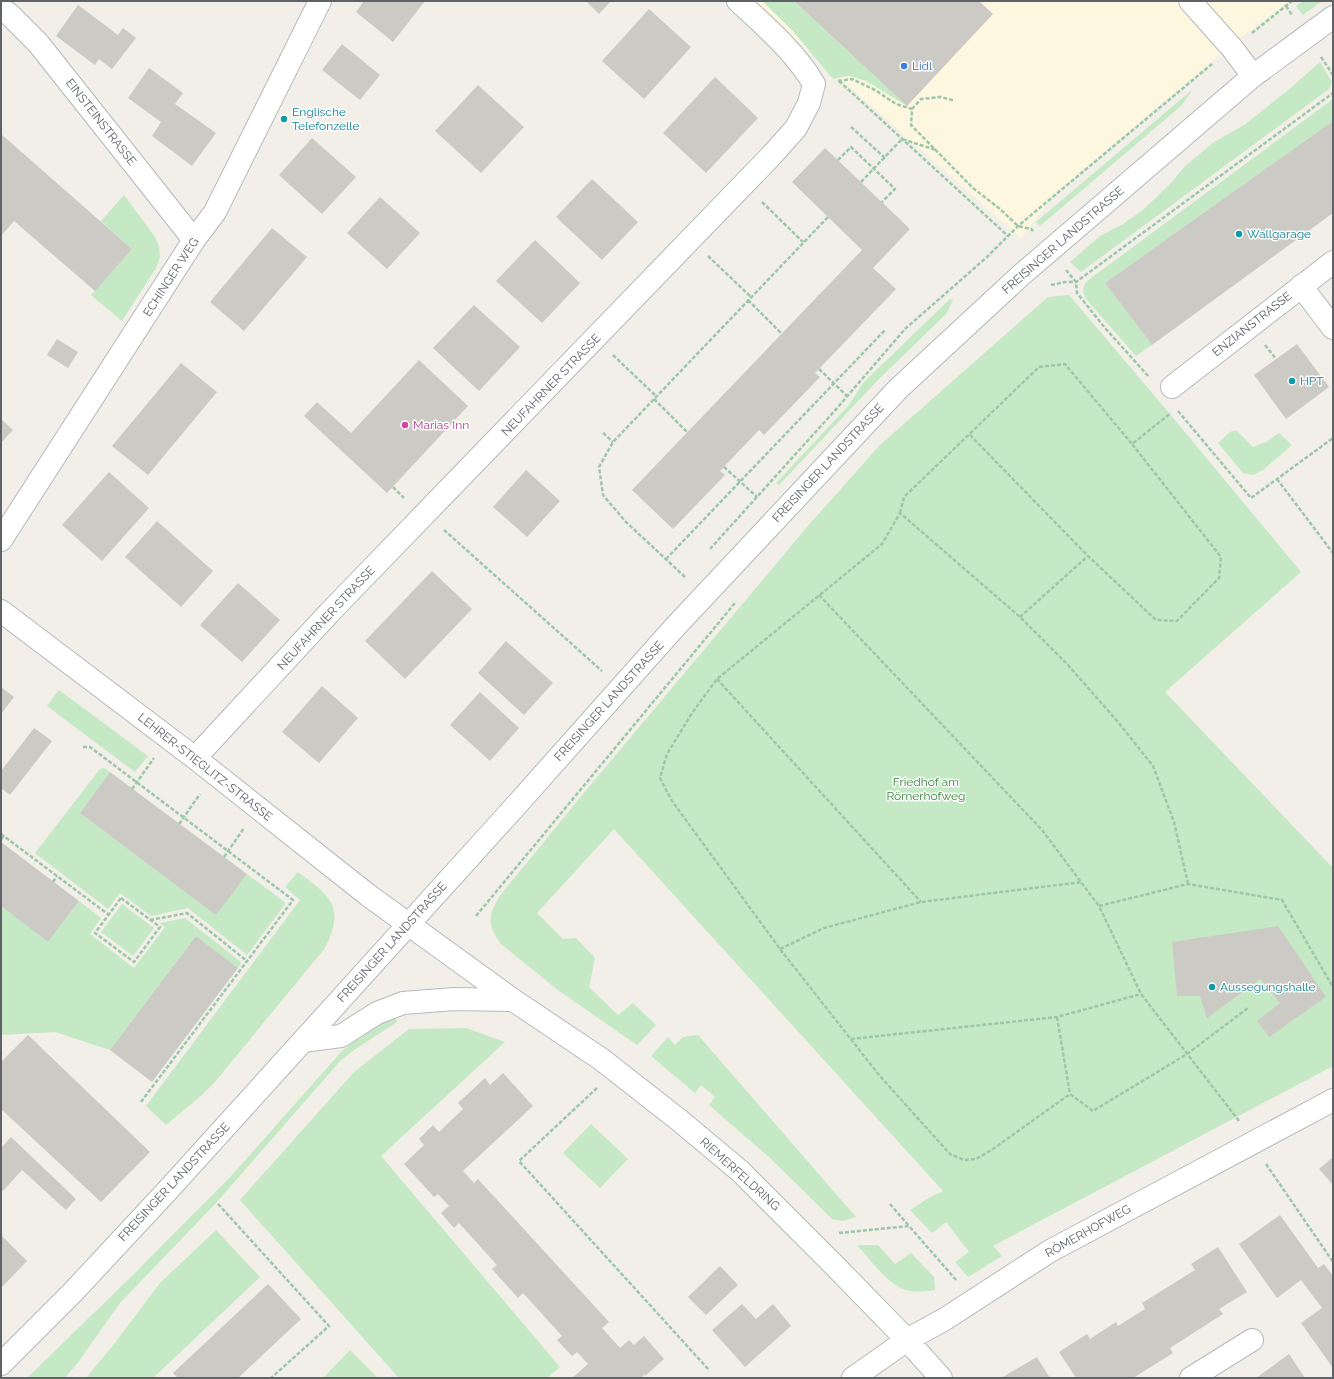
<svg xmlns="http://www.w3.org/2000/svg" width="1334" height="1379" font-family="Raleway,sans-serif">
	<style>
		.commercial { fill: #fef7e0 }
		.green { fill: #c5e8c5 }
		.building { fill: #cccac5 }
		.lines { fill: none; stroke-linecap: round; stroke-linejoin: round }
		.minor-casing { stroke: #b5b8bc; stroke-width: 24 }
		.tertiary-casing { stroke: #b5b8bc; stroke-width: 24 }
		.path { stroke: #9cc7a9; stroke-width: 2.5; stroke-dasharray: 4 2; stroke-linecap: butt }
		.minor { stroke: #fff; stroke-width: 22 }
		.tertiary { stroke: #fff; stroke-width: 22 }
		.shop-dot { fill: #3f7fe0; stroke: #fff; stroke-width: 1.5 }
		.culture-dot { fill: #0f9aa8; stroke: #fff; stroke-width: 1.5 }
		.hotel-dot { fill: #d1479c; stroke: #fff; stroke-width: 1.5 }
		.labels { text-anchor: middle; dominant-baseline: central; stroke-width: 3; stroke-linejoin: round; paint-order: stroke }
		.shop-label { font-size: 12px; fill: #366cbe; stroke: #fff; text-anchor: start }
		.culture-label { font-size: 12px; fill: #0d838f; stroke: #fff; text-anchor: start }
		.street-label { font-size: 12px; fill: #5f6368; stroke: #fff }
		.hotel-label { font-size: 12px; fill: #b23c85; stroke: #fff; text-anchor: start }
		.park-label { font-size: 12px; fill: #348238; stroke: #fff }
	</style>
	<rect width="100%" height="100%" fill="#f1efe8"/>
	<path class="commercial" d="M752,1H1290L1236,41L1055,193L1021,238Z"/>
	<path class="green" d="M762,1H794L907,106L866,81L849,76L833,79L792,30Z
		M1303,1H1322L1303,15L1296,6Z
		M1320,62L1332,82L1329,89L1081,272L1070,262L1100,236L1123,224L1143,210L1172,182L1184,167L1214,142L1244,125L1286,92Z
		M1192,90L1182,105L1040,226L1036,222Z
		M1333,99V121L1105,283L1152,345L1136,356L1086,299C1083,292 1082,288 1087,281Z
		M124,195L155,237L159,246L160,257L156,268L122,321L91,295L132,249L101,221Z
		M1069,295L1170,414L1301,572L1165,692L1333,868V1066L993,1246L1002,1256L968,1277L955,1262L969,1252L946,1222L932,1233L910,1210L927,1199L943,1191L614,829L537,913L563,939L576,938L595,958L589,987L618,1015L633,1003L656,1025L637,1045L558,990L501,944C486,923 488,914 502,893L583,794L807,527L880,445L1048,297Z
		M950,299L953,300L946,314L878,380L779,485L776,483L849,405L863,383Z
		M1236,430L1253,447L1266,442L1279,433L1292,445L1263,470L1253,475L1243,473L1218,443L1230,432Z
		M59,690L148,756L135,772L47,706Z
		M104,768L110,772L80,813L216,914L247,874L286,903L247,955L188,908L151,916L120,893L108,909L35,853L100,769Z
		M298,872C330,896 346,906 325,948L214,1083L202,1095L166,1125L146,1106L300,900L285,887Z
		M79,901L101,918L90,934L134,968L165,927L160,923L185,918L241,962L238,968L196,936L110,1050L55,1032L1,1035V906L48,942Z
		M122,904L154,928L133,956L101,932Z
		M394,1014L397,1022L354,1050L341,1060L216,1203L120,1303L79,1361L65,1378H27L133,1275L232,1175L342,1051L355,1041Z
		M466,1028L505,1042L381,1156L560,1367L547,1378H399L240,1200L354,1072L409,1029Z
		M698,1035L856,1217L842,1221L832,1219L769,1157L709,1105L715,1097L701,1085L695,1093L651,1056L668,1037L675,1045L683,1037Z
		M591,1124L628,1159L600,1188L563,1153Z
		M216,1230L260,1277L153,1378H86L114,1344L160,1283Z
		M857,1245H878L895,1264L911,1253L934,1277L935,1290C926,1291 915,1293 906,1290C886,1283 871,1260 857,1245Z
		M350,1350L378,1378H323Z"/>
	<path class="building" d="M364,1H425L393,42L356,12Z
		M586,1H611L599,14Z
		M794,1H979L993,14L907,106Z
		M78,5L118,35L123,28L136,38L112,69L99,59L95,65L56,36Z
		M649,9L691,47L644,99L602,61Z
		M342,44L380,75L360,100L322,70Z
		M149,68L183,93L175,104L216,133L192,166L152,136L161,122L128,98Z
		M715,77L758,118L706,173L663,133Z
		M478,85L524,127L481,173L435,131Z
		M1333,121V213L1152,345L1105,283Z
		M1,134L132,249L95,291L14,221L1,236Z
		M312,138L356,177L322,214L279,175Z
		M825,148L910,229L873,268L896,289L815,373L820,377L764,435L759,430L720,471L725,475L673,529L632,490L862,250L792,182Z
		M592,179L638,222L602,260L556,217Z
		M380,197L420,233L387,269L347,233Z
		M272,228L307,257L244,331L210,302Z
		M535,240L580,283L542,323L496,281Z
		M474,305L520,347L479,391L433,348Z
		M57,339L78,352L68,368L47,355Z
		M1297,344L1329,387L1286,419L1254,375Z
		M419,360L468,406L387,493L304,416L317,402L351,433Z
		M181,363L217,392L148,475L112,446Z
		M1,419L13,430L1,443Z
		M526,470L560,501L527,537L493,507Z
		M109,472L149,508L102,561L62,525Z
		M157,521L213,571L181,607L125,557Z
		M432,571L472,609L405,679L365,641Z
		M238,583L280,620L242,662L200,625Z
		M506,641L553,683L524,715L478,673Z
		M322,686L358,718L319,763L282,732Z
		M1,687L14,697L1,714Z
		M480,692L519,728L490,761L450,725Z
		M34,728L52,741L10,795L1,788V771Z
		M110,772L247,874L216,915L80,813Z
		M1,842L79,901L48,942L1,906Z
		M1278,926L1326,997L1269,1037L1257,1021L1280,1003L1260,979L1207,1018L1200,996H1177L1172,942Z
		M196,936L238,968L152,1082L110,1050Z
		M28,1035L150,1152L101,1202L1,1109V1062Z
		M503,1073L533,1106L463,1171L474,1183L478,1179L609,1322L602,1328L620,1348L629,1340L634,1345L644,1336L664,1359L645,1376V1374L641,1378H572L588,1364L577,1352L572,1356L557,1340L562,1336L523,1293L518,1298L492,1269L497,1265L459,1223L454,1228L441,1213L449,1206L438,1194L434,1197L404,1164L424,1145L419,1139L433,1125L439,1132L463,1109L458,1103L485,1078L490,1085Z
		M11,1137L76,1199L66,1210L22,1170L1,1193V1148Z
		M1333,1157V1185L1319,1169Z
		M1280,1215L1318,1268L1324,1264L1333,1276V1368L1301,1323L1322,1308L1301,1280L1277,1298L1239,1244Z
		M1,1235L27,1261L1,1288Z
		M1218,1247L1247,1292L1219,1309L1223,1314L1170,1348L1173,1353L1133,1378H1076L1059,1352L1087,1334L1090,1339L1116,1322L1118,1326L1145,1309L1142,1303L1195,1270L1191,1264Z
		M720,1266L738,1285L706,1315L688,1297Z
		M268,1284L301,1319L238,1378H178L173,1373Z
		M742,1304L756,1319L773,1304L791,1326L745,1367L712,1330Z
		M1289,1354L1305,1378H1256L1263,1373Z
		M1037,1357L1050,1378H1001Z"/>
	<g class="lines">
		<g class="minor-casing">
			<path id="minor" d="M1190,1L1232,48L1253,76
				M1,9L9,14L38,43L194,240
				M1301,286L1333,328
				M1172,387L1333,262
				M1,540L194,240L215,212L320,1
				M1,611L195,758L368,895L513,1000L601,1059L679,1120L740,1171L835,1266L907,1340L941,1378
				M195,758L330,612L771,156L796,128L809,103L814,84C795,52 766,27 738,1
				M303,1041L341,1036L377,1013L403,1003L455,999L513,1000
				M853,1378L907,1340L945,1319L1050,1251L1333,1100
				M1191,1378L1252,1340"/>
		</g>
		<g class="tertiary-casing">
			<path id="tertiary" d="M1,1364L73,1292L168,1190L512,810L674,628L898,389L1020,276L1253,76L1333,17"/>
		</g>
		<path class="path" d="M1286,6L1292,15
			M1252,33L1292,1
			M1321,57L1333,75
			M838,81L852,79L875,90L896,104L912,109L911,125L973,188L1000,209L1018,226L1031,229L1033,231
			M839,81L1008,236
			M912,109L921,99L941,97L955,101
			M851,127L885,158
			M838,160L851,147L895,189L882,202
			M861,182L902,139L936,150
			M762,202L803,242
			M708,256L751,297
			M1066,270L1076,282L1077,293L1105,328L1149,377
			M1051,285L1065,282H1076L1333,93
			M748,300L782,334
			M1265,345L1276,359
			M613,355L656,396
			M819,369L847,396
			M654,399L687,432
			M1178,411L1251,498L1333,438
			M603,433L613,442
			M970,435L1088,556L1156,620L1177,621L1219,578L1221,557L1132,444
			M724,467L757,497
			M1277,479L1333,553
			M393,487L404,498
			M900,513L904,497L1039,367L1065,364L1132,444L1171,413
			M444,530L602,671
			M710,549L838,407L905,329L987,257L1018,226L1212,64
			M666,559L885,330
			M685,577L625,521L603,495L599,467L613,442L828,217
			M819,595L1042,830L1099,906
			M1020,617L1088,556
			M717,679L921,902
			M83,747H90L293,900L141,1102
			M132,789L154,758
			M179,824L200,794
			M1,834L109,915
			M1,839L4,836
			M224,857L244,828
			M53,882L57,876
			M1188,884L1174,822L1153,766L1118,722L1068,665L1020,617L900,513L882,544L717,679L692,713L667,754L660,778L672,801L780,949L879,1075L950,1154L964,1160L976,1159L993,1149L1070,1094L1093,1111L1187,1054L1248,1008
			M121,898L160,927L134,962L95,933Z
			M476,916L735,603
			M150,920L187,913L247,961
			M780,949L824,928L921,902L1082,882
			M1057,1017L1070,1094
			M851,1039L1057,1017L1141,994
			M597,1088L519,1161L709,1370
			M1239,1121L1141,994L1099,906L1188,884L1282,900L1333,987
			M1266,1164L1333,1262
			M218,1204L329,1326L271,1378
			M890,1204L909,1226
			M839,1233L909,1226L957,1281"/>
		<use href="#minor" class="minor"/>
		<use href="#tertiary" class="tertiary"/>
	</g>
	<circle class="shop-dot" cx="904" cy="66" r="4"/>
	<g class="culture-dot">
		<circle cx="284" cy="119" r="4"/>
		<circle cx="1239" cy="234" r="4"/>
		<circle cx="1292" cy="381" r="4"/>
		<circle cx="1212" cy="987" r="4"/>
	</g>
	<circle class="hotel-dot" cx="405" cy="425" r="4"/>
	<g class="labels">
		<g class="shop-label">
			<text x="912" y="66">Lidl</text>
		</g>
		<g class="culture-label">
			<text x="292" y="112">Englische<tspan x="292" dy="14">Telefonzelle</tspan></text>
			<text x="1247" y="234">Wallgarage</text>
			<text x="1300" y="381">HPT</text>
			<text x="1220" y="987">Aussegungshalle</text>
		</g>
		<g class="street-label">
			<text transform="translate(101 122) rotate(52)">EINSTEINSTRASSE</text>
			<text transform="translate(1063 240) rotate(-41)">FREISINGER LANDSTRASSE</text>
			<text transform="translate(171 277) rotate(-57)">ECHINGER WEG</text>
			<text transform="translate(1252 324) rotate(-38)">ENZIANSTRASSE</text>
			<text transform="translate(551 385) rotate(-46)">NEUFAHRNER STRASSE</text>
			<text transform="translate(828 463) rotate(-47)">FREISINGER LANDSTRASSE</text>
			<text transform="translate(326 618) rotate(-47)">NEUFAHRNER STRASSE</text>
			<text transform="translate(609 701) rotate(-48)">FREISINGER LANDSTRASSE</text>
			<text transform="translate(205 767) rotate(38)">LEHRER-STIEGLITZ-STRASSE</text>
			<text transform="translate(392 942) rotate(-48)">FREISINGER LANDSTRASSE</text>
			<text transform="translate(740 1174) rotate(42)">RIEMERFELDRING</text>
			<text transform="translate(174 1182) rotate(-47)">FREISINGER LANDSTRASSE</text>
			<text transform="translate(1088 1231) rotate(-29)">RÖMERHOFWEG</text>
		</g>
		<g class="hotel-label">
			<text x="413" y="425">Marias Inn</text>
		</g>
		<g class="park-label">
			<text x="926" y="782">Friedhof am<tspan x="926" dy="14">Römerhofweg</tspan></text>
		</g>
	</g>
	<rect width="1334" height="1379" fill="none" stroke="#5f6368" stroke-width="4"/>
</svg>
